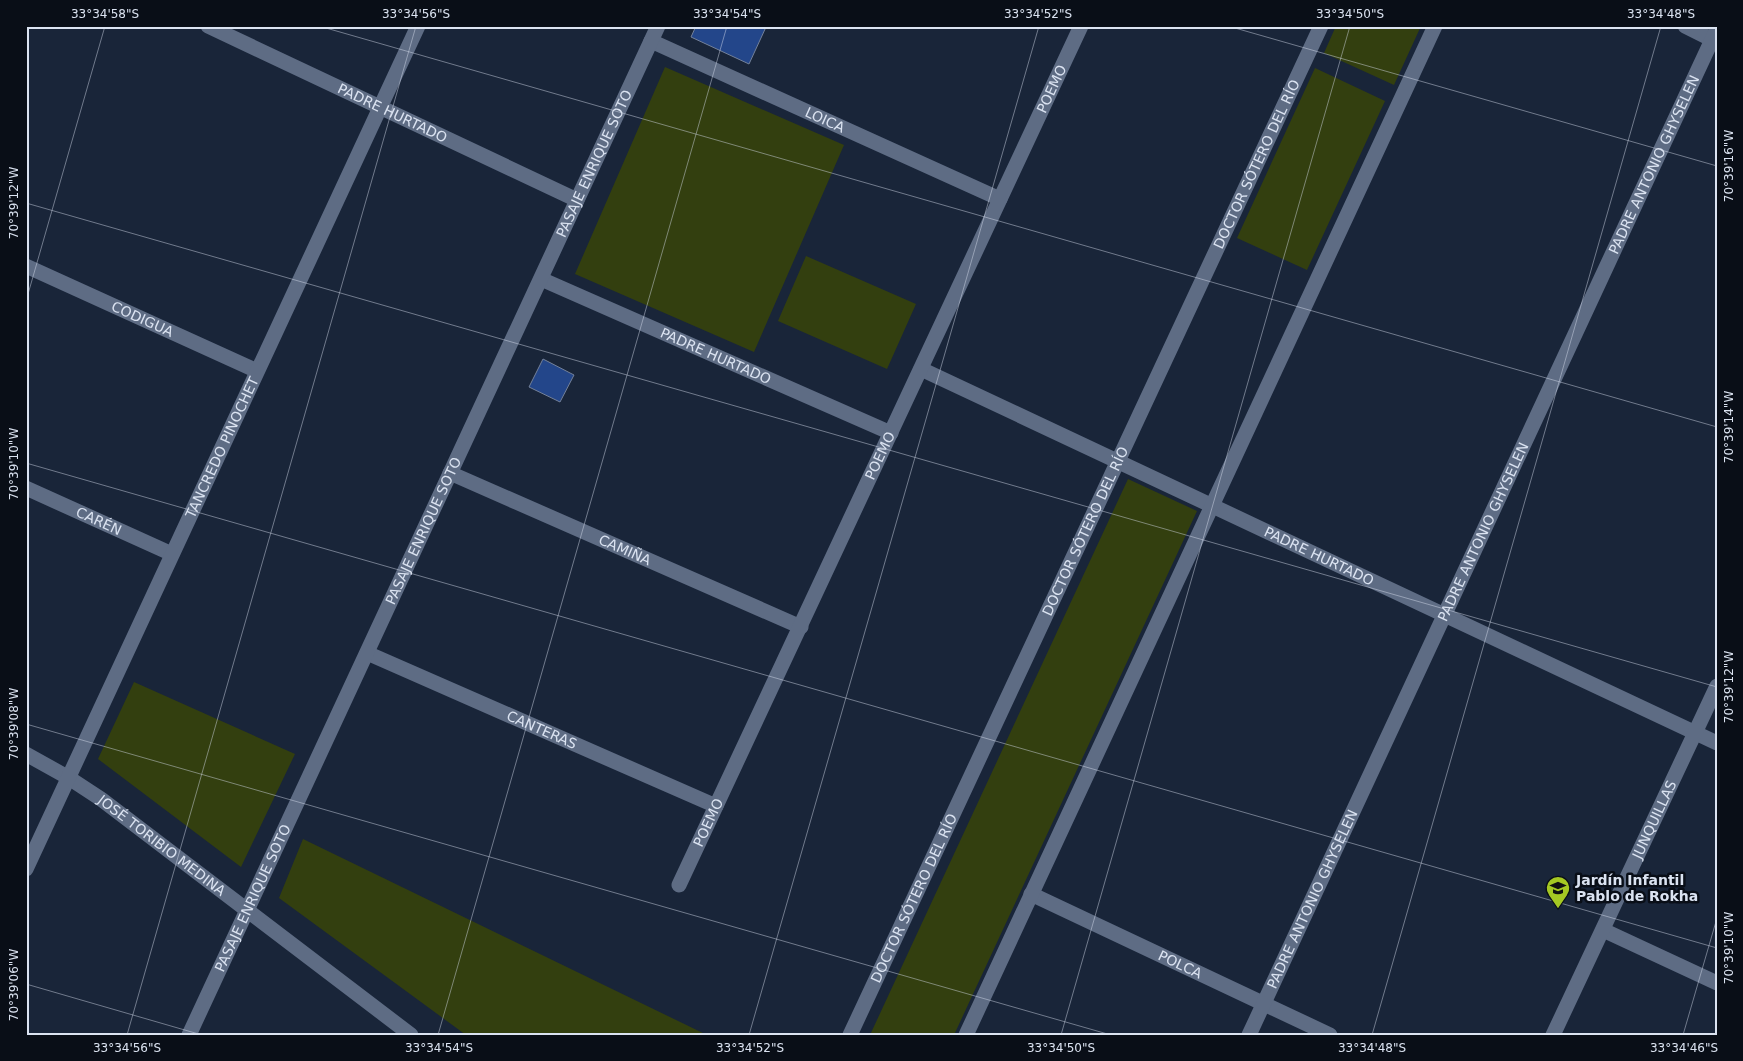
<svg xmlns="http://www.w3.org/2000/svg" width="1743" height="1061" font-family="'DejaVu Sans',sans-serif">
	<style>
		.green { fill: #333f0f }
		.building { fill: #23468a; stroke: #73819a }
		.lines { fill: none; stroke-linecap: round; stroke-linejoin: round }
		.street { stroke: #5e6c84; stroke-width: 15 }
		.ticks { fill: none; stroke: #dbe3f1; stroke-width: 1; stroke-opacity: 0.45 }
		.labels { text-anchor: middle; dominant-baseline: central; stroke-width: 5; stroke-linejoin: round; paint-order: stroke }
		.street-label { font-size: 14px; fill: #dbe3f1; stroke: #090e17 }
		.poi-label { font-size: 14px; font-weight: bold; fill: #dbe3f1; stroke: #090e17; text-anchor: start }
		.neatline { fill: none; stroke: #dbe3f1; stroke-width: 2 }
		.ticks-label { font-size: 12px; text-anchor: middle; fill: #dbe3f1 }
	</style>
	<rect width="100%" height="100%" fill="#192539"/>
	<path class="green" d="M1336,26H1421L1394,85L1324,53Z
		M665,67L844,145L754,352L575,274Z
		M1315,68L1385,101L1307,270L1237,238Z
		M806,256L916,304L887,369L778,321Z
		M1128,479L1197,511L954,1035H870Z
		M134,682L295,754L241,867L98,759Z
		M303,839L707,1035H466L279,898Z"/>
	<path class="building" d="M696,26H764L766,27L749,64L691,37Z
		M543,359L574,375L560,402L529,387Z"/>
	<g class="lines">
		<g class="street">
			<path id="s1" d="M208,26L577,200"/>
			<path d="M1685,26L1717,42"/>
			<path id="s2" d="M651,41L1000,199"/>
			<path id="s3" d="M26,266L257,371"/>
			<path id="s4" d="M541,279L891,433"/>
			<path id="s5" d="M921,369L1717,743"/>
			<path id="s6" d="M450,473L801,627"/>
			<path id="s7" d="M26,488L172,554"/>
			<path id="s8" d="M367,653L716,806"/>
			<path id="s9" d="M26,754L69,778L101,799L411,1035"/>
			<path id="s10" d="M26,869L418,26"/>
			<path id="s11" d="M679,885L1081,26"/>
			<path id="s12" d="M1031,894L1330,1035"/>
			<path d="M1603,930L1717,983"/>
			<path id="s13" d="M189,1035L658,26"/>
			<path id="s14" d="M850,1035L1321,26"/>
			<path d="M966,1035L1435,26"/>
			<path id="s15" d="M1249,1035L1717,29"/>
			<path id="s16" d="M1553,1035L1717,686"/>
		</g>
	</g>
	<path class="ticks" d="M319,26L1717,427M1228,26L1717,166M26,203L1717,687M26,301L105,26M26,463L1717,948M26,724L1111,1035M26,984L202,1035M127,1035L416,26M438,1035L727,26M749,1035L1039,26M1061,1035L1350,26M1372,1035L1661,26M1683,1035L1717,918"/>
	<defs>
		<g id="school-pin" transform="scale(1.25)"><path d="M0 17L-7.5 6A9.5 9.5 0 1 1 7.5 6Z" fill="#a5c823" stroke="#090e17"/><path d="M0-5L7-2L0 1L-7-2ZM-4 1L0 2.5L4 1V4Q0 6-4 4Z" fill="#111"/></g>
	</defs>
	<g fill-rule="evenodd">
		<use href="#school-pin" x="1558" y="888"/>
	</g>
	<g class="labels">
		<g class="street-label">
			<text stroke="none"><textPath href="#s11" startOffset="879">POEMO</textPath></text>
			<text stroke="none"><textPath href="#s1" startOffset="204">PADRE HURTADO</textPath></text>
			<text stroke="none"><textPath href="#s2" startOffset="191">LOICA</textPath></text>
			<text stroke="none"><textPath href="#s13" startOffset="961">PASAJE ENRIQUE SOTO</textPath></text>
			<text stroke="none"><textPath href="#s14" startOffset="961">DOCTOR SÓTERO DEL RÍO</textPath></text>
			<text stroke="none"><textPath href="#s15" startOffset="960">PADRE ANTONIO GHYSELEN</textPath></text>
			<text stroke="none"><textPath href="#s3" startOffset="128">CODIGUA</textPath></text>
			<text stroke="none"><textPath href="#s4" startOffset="191">PADRE HURTADO</textPath></text>
			<text stroke="none"><textPath href="#s10" startOffset="465">TANCREDO PINOCHET</textPath></text>
			<text stroke="none"><textPath href="#s11" startOffset="474">POEMO</textPath></text>
			<text stroke="none"><textPath href="#s7" startOffset="80">CARÉN</textPath></text>
			<text stroke="none"><textPath href="#s13" startOffset="556">PASAJE ENRIQUE SOTO</textPath></text>
			<text stroke="none"><textPath href="#s14" startOffset="556">DOCTOR SÓTERO DEL RÍO</textPath></text>
			<text stroke="none"><textPath href="#s15" startOffset="555">PADRE ANTONIO GHYSELEN</textPath></text>
			<text stroke="none"><textPath href="#s6" startOffset="191">CAMIÑA</textPath></text>
			<text stroke="none"><textPath href="#s5" startOffset="440">PADRE HURTADO</textPath></text>
			<text stroke="none"><textPath href="#s8" startOffset="191">CANTERAS</textPath></text>
			<text stroke="none"><textPath href="#s16" startOffset="238">JUNQUILLAS</textPath></text>
			<text stroke="none"><textPath href="#s11" startOffset="69">POEMO</textPath></text>
			<text stroke="none"><textPath href="#s9" startOffset="164">JOSÉ TORIBIO MEDINA</textPath></text>
			<text stroke="none"><textPath href="#s14" startOffset="151">DOCTOR SÓTERO DEL RÍO</textPath></text>
			<text stroke="none"><textPath href="#s13" startOffset="151">PASAJE ENRIQUE SOTO</textPath></text>
			<text stroke="none"><textPath href="#s15" startOffset="150">PADRE ANTONIO GHYSELEN</textPath></text>
			<text stroke="none"><textPath href="#s12" startOffset="165">POLCA</textPath></text>
		</g>
		<g class="poi-label">
			<text x="1576" y="880">Jardín Infantil<tspan x="1576" dy="16">Pablo de Rokha</tspan></text>
		</g>
	</g>
	<rect width="1743" height="1061" fill="none" stroke="#090e17" stroke-width="55"/>
	<rect x="28" y="28" width="1688" height="1006" class="neatline"/>
	<g class="ticks-label">
		<text x="105" y="18">33°34'58"S</text>
		<text x="416" y="18">33°34'56"S</text>
		<text x="727" y="18">33°34'54"S</text>
		<text x="1038" y="18">33°34'52"S</text>
		<text x="1350" y="18">33°34'50"S</text>
		<text x="1661" y="18">33°34'48"S</text>
		<text transform="translate(1729 166) rotate(-90)" y="4">70°39'16"W</text>
		<text transform="translate(14 203) rotate(-90)" y="4">70°39'12"W</text>
		<text transform="translate(1729 427) rotate(-90)" y="4">70°39'14"W</text>
		<text transform="translate(14 464) rotate(-90)" y="4">70°39'10"W</text>
		<text transform="translate(1729 687) rotate(-90)" y="4">70°39'12"W</text>
		<text transform="translate(14 724) rotate(-90)" y="4">70°39'08"W</text>
		<text transform="translate(1729 948) rotate(-90)" y="4">70°39'10"W</text>
		<text transform="translate(14 985) rotate(-90)" y="4">70°39'06"W</text>
		<text x="127" y="1052">33°34'56"S</text>
		<text x="439" y="1052">33°34'54"S</text>
		<text x="750" y="1052">33°34'52"S</text>
		<text x="1061" y="1052">33°34'50"S</text>
		<text x="1372" y="1052">33°34'48"S</text>
		<text x="1684" y="1052">33°34'46"S</text>
	</g>
</svg>
